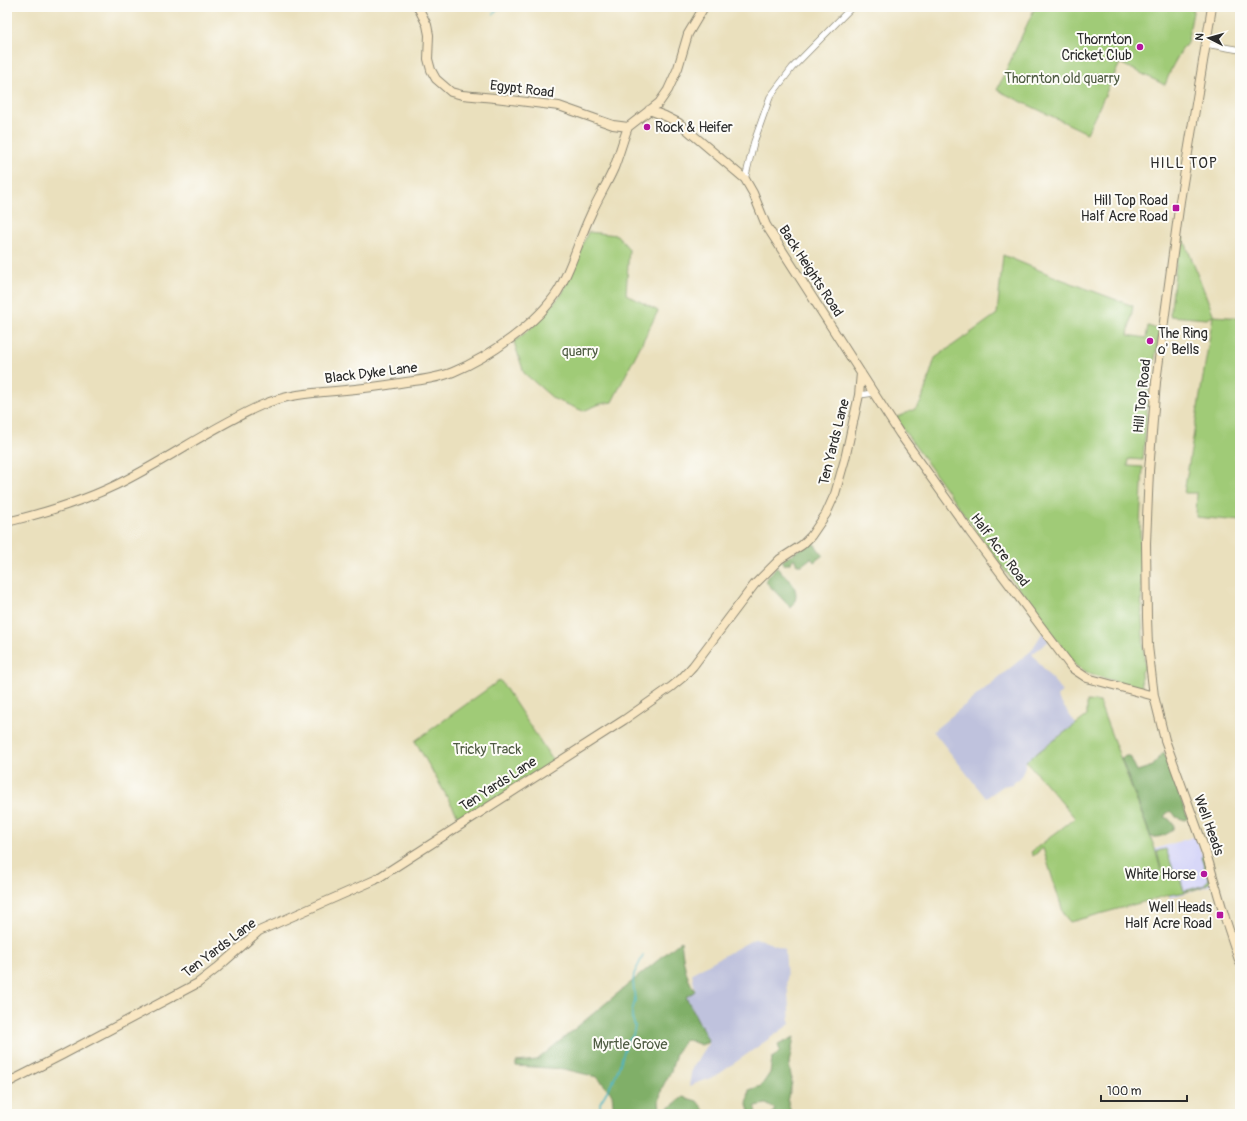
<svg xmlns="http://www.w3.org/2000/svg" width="1247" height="1121" font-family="Pangolin,sans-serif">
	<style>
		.built { fill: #d7d7f8 }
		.industrial { fill: #bfc2dd }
		.green { fill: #a0cb77; stroke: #667b51 }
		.forest { fill: #80af68; stroke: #566d4a }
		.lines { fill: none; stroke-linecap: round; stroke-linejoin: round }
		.stream { stroke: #48b5c5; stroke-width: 1.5 }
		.street-casing { stroke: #8a8674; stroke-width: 7 }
		.secondary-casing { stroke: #8a8674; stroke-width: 10 }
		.street { stroke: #fff; stroke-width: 5.5 }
		.secondary { stroke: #f9e7c3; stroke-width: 8 }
		.poi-dot { fill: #b5179e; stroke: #fdfcf7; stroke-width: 1.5 }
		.labels { text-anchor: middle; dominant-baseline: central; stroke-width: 4; stroke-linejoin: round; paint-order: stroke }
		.poi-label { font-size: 14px; fill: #2b2b2b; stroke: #fdfcf7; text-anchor: end }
		.park-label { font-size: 14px; fill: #4e5b42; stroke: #fdfcf7 }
		.street-label { font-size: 14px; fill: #2b2b2b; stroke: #fdfcf7 }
		.neighbourhood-label { font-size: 15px; letter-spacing: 1px; fill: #2b2b2b; stroke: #fdfcf7 }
	</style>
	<rect width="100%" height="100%" fill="#fdfcf7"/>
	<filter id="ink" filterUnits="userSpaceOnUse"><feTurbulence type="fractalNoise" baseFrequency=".025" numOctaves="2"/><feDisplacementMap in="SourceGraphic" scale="8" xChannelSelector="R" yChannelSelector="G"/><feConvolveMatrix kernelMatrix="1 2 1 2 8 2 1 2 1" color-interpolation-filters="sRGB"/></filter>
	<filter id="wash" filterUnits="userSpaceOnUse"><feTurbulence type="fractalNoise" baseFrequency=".012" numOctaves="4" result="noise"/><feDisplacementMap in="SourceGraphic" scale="16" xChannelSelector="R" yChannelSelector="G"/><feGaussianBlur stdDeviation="0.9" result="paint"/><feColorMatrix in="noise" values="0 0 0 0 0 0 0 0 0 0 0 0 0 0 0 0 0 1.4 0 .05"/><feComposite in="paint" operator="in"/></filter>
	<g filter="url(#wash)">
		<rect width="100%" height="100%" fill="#eae0bd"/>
		<path class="built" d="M1196,836L1212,885L1170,898L1155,849Z"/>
		<path class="industrial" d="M1043,632L1049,641L1032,654L1062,691L1057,697L1076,724L1026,761L1024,770L1020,778L1012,784L1003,786L986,798L933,731L1031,651Z
			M756,938L785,949L790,1024L716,1076L689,1086L692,1068L709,1042L686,996L695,991L692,973Z"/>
		<path class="green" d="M1035,7H1194L1187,43L1181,51L1172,67L1165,85L1120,63L1087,133L997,90Z
			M588,232L617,235L629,249L626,294L658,311L612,402L600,404L583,411L554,399L524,373L514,342L533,326L562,294Z
			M1183,237L1214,316L1240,318V521L1196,517L1197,493H1184L1213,316L1207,319L1170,316L1179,239Z
			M1003,255L1058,278L1133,306L1128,335L1146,338L1148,326L1160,330L1154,364L1151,363L1143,460L1129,459L1128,466L1143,467L1140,525L1142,618L1145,669H1143L1141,672L1142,689L1090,674L1076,666L984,542L895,418L915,409L921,402L935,358L997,314Z
			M500,680L554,762L462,823L415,741Z
			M1087,701L1099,702L1155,849L1164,881L1157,851L1166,849L1174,872L1178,871L1184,891L1205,885V883L1209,880L1201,857L1205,856L1211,882C1199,890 1183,893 1169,895L1070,922L1064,915L1043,848L1033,856L1031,852L1075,818L1026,761L1087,716Z"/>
		<path class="forest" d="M812,541L823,555L814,562L811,558L802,565H797L794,558L790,563L784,565L782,561Z
			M776,567C784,575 797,584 796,596C796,600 793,605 791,608L765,581Z
			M1164,752L1188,819L1185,820L1176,817L1174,814L1171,811L1167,813L1164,817L1169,819L1174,825L1173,830C1166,835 1159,838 1151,837L1121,758L1126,756H1130L1137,771L1153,766L1159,757Z
			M681,941C683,958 685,977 695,991L686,997L709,1042L701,1045L686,1039L676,1053L671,1071L662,1088L659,1102L661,1114L683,1097L697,1101L707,1114H614L612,1094L597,1077L564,1069L516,1066V1062L537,1060Z
			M794,1037L789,1063L792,1082L788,1102L791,1112L794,1114H772L775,1109L766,1104L756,1106L755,1114H745L749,1111L747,1105L749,1090L761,1086L770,1073L772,1058L780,1051L778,1045Z"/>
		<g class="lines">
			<path class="stream" d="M494,14L497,9L510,7
				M601,1114L600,1103L613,1081L619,1067L626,1045L633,1035L635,1026L632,1018V1011L635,1001L633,981L634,974L643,956"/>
		</g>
	</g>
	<g filter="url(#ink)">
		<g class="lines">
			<g class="street-casing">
				<path id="street" d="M1206,44L1240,50
					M745,179L754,142L770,97L792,68L852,7
					M859,395L874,393"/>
			</g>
			<g class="secondary-casing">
				<path id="secondary" d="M418,7L427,25L429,35L428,59L431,70L436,79L451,92L462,95L495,98L559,106L613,125L628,127
					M1212,7L1180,201L1156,382L1149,471L1146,543L1147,617L1148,646L1154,696L1165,740L1206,853L1225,918L1240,963
					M649,110L665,116L679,123L745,179L753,193L766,225L900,434L970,532L1072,668L1087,678L1154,696
					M628,127L659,103L668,90L678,68L688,34L704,7
					M7,522C44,513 81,502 116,485C166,461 211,427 262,405C285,395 310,393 335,391C359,389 383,386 406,382C422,380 438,378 453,372C489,357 537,324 558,291C572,267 579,239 591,214C598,198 607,184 614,168C619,155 623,140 628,127
					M7,1083L62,1055L198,983L216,969L259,931L375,880L624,720L671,687L682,678L693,666L754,585L780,559L802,545L811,536L826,514L835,494L845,459L859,395L861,373"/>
			</g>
			<use href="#street" class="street"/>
			<use href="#secondary" class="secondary"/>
		</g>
	</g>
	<g class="poi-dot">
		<circle cx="1140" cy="47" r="4"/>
		<circle cx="647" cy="127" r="4"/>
		<rect x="1172" y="204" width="8" height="8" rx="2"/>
		<circle cx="1150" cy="341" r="4"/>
		<circle cx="1204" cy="874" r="4"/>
		<rect x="1216" y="911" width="8" height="8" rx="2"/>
	</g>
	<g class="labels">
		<g class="poi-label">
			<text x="1132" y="39">Thornton<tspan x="1132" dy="16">Cricket Club</tspan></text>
			<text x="655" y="127" text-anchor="start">Rock &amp; Heifer</text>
			<text x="1168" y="200">Hill Top Road<tspan x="1168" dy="16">Half Acre Road</tspan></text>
			<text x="1158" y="333" text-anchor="start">The Ring<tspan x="1158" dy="16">o' Bells</tspan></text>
			<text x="1196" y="874">White Horse</text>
			<text x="1212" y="907">Well Heads<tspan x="1212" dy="16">Half Acre Road</tspan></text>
		</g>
		<g class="park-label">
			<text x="1062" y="78">Thornton old quarry</text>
			<text x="580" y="351">quarry</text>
			<text x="487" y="749">Tricky Track</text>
			<text x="630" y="1044">Myrtle Grove</text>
		</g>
		<g class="street-label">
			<text transform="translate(522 89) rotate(7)">Egypt Road</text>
			<text transform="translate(811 271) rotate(57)">Back Heights Road</text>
			<text transform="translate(371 373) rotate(-7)">Black Dyke Lane</text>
			<text transform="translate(1142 396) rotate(-84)">Hill Top Road</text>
			<text transform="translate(834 442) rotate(-76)">Ten Yards Lane</text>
			<text transform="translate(1000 550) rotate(53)">Half Acre Road</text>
			<text transform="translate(498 784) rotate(-33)">Ten Yards Lane</text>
			<text transform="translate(1209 825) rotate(70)">Well Heads</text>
			<text transform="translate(219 948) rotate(-37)">Ten Yards Lane</text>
		</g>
		<g class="neighbourhood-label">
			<text x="1184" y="163">HILL TOP</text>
		</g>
	</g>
	<rect width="1247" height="1121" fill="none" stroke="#fdfcf7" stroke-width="24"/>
	<g transform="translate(1209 38) rotate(276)" stroke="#fdfcf7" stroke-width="3" paint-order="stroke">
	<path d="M0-3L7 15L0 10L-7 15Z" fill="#2b2b2b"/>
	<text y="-6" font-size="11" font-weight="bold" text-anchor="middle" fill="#2b2b2b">N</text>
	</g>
	<path d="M1101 1095v6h86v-6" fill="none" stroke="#2b2b2b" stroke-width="2"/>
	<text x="1107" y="1095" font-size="12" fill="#2b2b2b" stroke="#fdfcf7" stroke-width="3" paint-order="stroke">100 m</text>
</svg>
